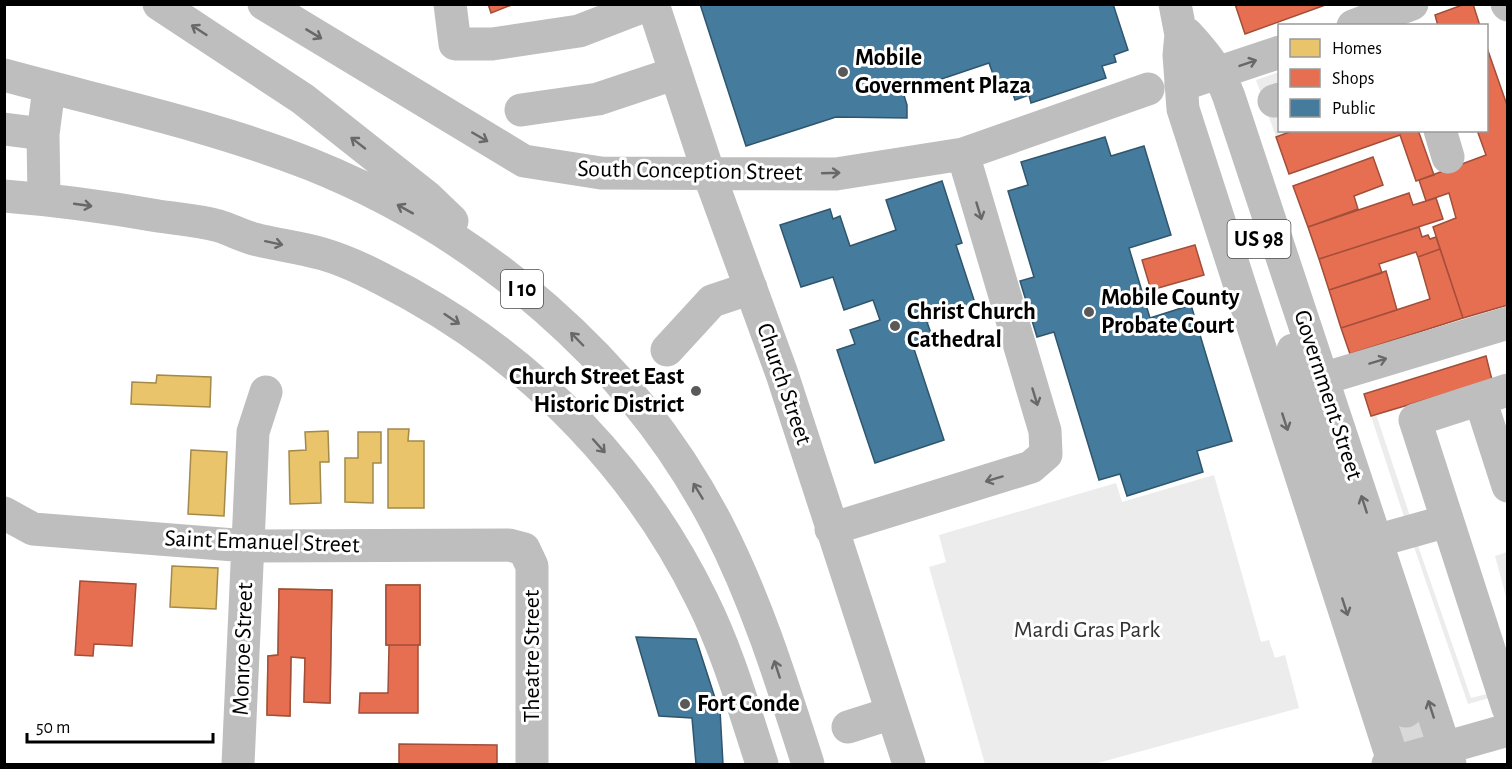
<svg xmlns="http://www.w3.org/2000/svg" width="1512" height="769" font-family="'Alegreya Sans',sans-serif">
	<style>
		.green { fill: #ececec }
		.homes { fill: #e9c46a; stroke: #a3894a; stroke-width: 1.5 }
		.shops { fill: #e76f51; stroke: #a24e39; stroke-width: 1.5 }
		.public { fill: #457b9d; stroke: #30566e; stroke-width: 1.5 }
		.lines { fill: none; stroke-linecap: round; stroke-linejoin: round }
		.major-tunnel { stroke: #d9d9d9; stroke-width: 33; stroke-dasharray: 33 16; stroke-linecap: butt }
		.minor { stroke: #bebebe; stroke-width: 33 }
		.major { stroke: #bebebe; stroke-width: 33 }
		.highway { stroke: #bebebe; stroke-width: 33 }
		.oneway { stroke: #686868 }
		.poi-dot { fill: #595959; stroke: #fff; stroke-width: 2 }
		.labels { text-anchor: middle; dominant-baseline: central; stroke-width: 6; stroke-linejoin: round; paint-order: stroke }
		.shield { fill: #fff; stroke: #4c4c4c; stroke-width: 1.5 }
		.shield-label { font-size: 22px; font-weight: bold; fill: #000 }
		.poi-label { font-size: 24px; font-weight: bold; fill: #000; stroke: #fff; text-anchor: start }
		.street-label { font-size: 24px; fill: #000; stroke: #fff }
		.park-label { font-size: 24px; fill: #333; stroke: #fff }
	</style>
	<rect width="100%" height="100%" fill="#fff"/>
	<path class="green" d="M1279,72V86L1264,102L1256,80Z
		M1271,104L1275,117L1279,116L1280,130L1295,131L1276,137L1265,106Z
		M1376,414L1412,522L1406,523L1371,416Z
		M1214,475L1261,642L1269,640L1275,658L1285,655L1299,708L1094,764H985L929,567L946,562L939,535L1116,483L1122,502Z
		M1416,540L1471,698L1507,689V693L1468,704L1412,541Z
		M1507,552H1508L1507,600L1495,556Z"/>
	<path class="homes" d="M157,375L211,377L210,407L131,404L132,382L156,383Z
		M388,429H409L408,441H424V508H388Z
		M328,431L329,462H320L321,503L290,504L289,451L306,450L305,432Z
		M358,432H381V463H373V503L345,502V458H358Z
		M191,450L227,452L224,516L188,514Z
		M172,566L218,568L216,609L170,607Z
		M386,585H420V645H386Z
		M279,589L332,590L330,703L304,702L305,658L291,657L290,716L267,715L268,656L278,655Z"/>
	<path class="shops" d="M488,4H514L491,13Z
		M1235,4H1328L1245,34Z
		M1465,4H1473L1480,26H1438L1435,15Z
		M1486,45L1508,108V305L1463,318L1433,227L1456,218L1449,193L1426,201L1419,180L1486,155L1477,130H1486Z
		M1295,130H1418L1434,175L1416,181L1400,135L1289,174L1276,137Z
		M1373,157L1383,185L1354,196L1358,209L1308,227L1293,186Z
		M1409,193L1413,205L1436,198L1443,219L1319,259L1308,227Z
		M1419,227L1422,237L1428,235L1430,239L1436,237L1440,249L1418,257L1416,252L1379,264L1382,273L1329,290L1319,259Z
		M1195,245L1204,275L1151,290L1142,260Z
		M1440,249L1463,318L1350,354L1341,328L1430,299L1418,257Z
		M1386,271L1397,310L1341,328L1329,290Z
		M1486,356L1492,380L1371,416L1364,394Z
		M80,581L136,584L132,646L94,644L93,656L75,655Z
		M386,585H420V645H386Z
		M279,589L332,590L330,703L304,702L305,658L291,657L290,716L267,715L268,656L278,655Z
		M389,645H418V713H359L360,693H388Z
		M399,744L497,745V764H399Z"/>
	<path class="public" d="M700,4H1113L1128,50L1114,55L1116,62L1102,66L1106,78L1031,103L1029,95L1015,100L1012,91L1000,94L989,63L903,92L907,105V118L836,117L746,146Z
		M1105,137L1111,156L1144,146L1171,235L1129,248L1150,318L1191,305L1232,441L1197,451L1203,472L1127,496L1120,474L1099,480L1054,332L1037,337L1020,281L1034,277L1008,191L1028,185L1021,162Z
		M942,181L962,243L956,245L976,306L927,322L933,339L913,346L944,440L875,463L837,350L855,344L850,330L880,320L873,300L844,310L833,277L801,287L780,225L830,209L833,219L840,216L850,246L896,230L886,200Z
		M636,637L696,639L715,698L716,710H720L723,764H696L692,718L659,716Z"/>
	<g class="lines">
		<path class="major-tunnel" d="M1406,711L1423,764"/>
		<path class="minor" d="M264,4L524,161L601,173L836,174L963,154L1148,89
			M450,4L455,44H492L579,31L649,4
			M653,4L709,174L782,374L909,764
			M1507,4L1508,5
			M1353,26L1412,4
			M1181,85L1280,52
			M1274,101L1280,99
			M521,110L598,99L676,73
			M4,129L43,134
			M1440,130L1448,157
			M44,199L43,134L49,88
			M667,350L712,301L751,288
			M1322,379L1508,323
			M1508,390L1415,420L1508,708
			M1480,399L1508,486
			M4,513L33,529L247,546L509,545L524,549L532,566V764
			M831,529L1031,467L1046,454L1045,431L963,154
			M1376,541L1447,521
			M848,727L892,713
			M238,764L253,432L266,392
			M1388,764L1508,730"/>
		<path class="major" d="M1175,4L1185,56
			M1181,34L1179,55L1183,109L1394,764
			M1187,34C1204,52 1221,74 1229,97L1450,764
			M1293,350L1305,403L1406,711"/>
		<path class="highway" d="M159,4L303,99L427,197L452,221
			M4,75C106,103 211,125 310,164C480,232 633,361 718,526C757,602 782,683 808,764
			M4,196C56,200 107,207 158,216C178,219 199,220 219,226C232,230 244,237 258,240C279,245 302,248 323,254C354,263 384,280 412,295C537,365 639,471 702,600C728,652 744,709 762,764"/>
	</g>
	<defs><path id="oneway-shaft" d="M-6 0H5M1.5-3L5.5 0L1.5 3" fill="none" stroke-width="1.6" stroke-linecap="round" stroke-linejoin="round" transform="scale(1.5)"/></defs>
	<g class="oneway">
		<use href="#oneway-shaft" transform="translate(199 30) rotate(-147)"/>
		<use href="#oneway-shaft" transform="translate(314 34) rotate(31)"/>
		<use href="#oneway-shaft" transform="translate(1248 63) rotate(-19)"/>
		<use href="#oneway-shaft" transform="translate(480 137) rotate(30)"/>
		<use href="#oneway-shaft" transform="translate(358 143) rotate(-142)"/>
		<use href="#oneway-shaft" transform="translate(831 173) rotate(-2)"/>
		<use href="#oneway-shaft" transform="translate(83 205) rotate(8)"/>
		<use href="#oneway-shaft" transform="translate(405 209) rotate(-151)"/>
		<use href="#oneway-shaft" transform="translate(979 211) rotate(73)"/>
		<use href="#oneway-shaft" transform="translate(274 243) rotate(12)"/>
		<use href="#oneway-shaft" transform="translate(452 319) rotate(34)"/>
		<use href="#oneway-shaft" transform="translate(577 339) rotate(-134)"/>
		<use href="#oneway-shaft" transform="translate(1378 361) rotate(-17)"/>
		<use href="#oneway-shaft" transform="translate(1035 397) rotate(73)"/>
		<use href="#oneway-shaft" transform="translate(1285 422) rotate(72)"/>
		<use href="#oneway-shaft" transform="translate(599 446) rotate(48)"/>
		<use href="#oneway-shaft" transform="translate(994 479) rotate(163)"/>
		<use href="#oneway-shaft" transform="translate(698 491) rotate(-121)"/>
		<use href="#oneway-shaft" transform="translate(1364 504) rotate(-108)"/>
		<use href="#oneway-shaft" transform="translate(1345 607) rotate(72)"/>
		<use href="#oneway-shaft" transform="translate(777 669) rotate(-108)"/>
		<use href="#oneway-shaft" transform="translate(1431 709) rotate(-108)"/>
	</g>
	<g class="poi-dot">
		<circle cx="843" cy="72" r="6"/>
		<circle cx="1089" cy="312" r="6"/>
		<circle cx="895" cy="326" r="6"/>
		<circle cx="696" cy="391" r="6"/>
		<circle cx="685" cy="704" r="6"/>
	</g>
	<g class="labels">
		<g class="shield">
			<rect x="1227.5" y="220" width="63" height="38" rx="4.5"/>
			<rect x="501" y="270" width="42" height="38" rx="4.5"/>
		</g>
		<g class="shield-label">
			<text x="1259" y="239">US 98</text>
			<text x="522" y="289">I 10</text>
		</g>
		<g class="poi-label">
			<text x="855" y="58">Mobile<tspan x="855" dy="28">Government Plaza</tspan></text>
			<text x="1101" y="298">Mobile County<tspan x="1101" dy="28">Probate Court</tspan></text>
			<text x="907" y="312">Christ Church<tspan x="907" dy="28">Cathedral</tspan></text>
			<text x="684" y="377" text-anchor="end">Church Street East<tspan x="684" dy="28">Historic District</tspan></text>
			<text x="697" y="704">Fort Conde</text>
		</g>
		<g class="street-label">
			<text transform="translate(690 171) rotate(1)">South Conception Street</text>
			<text transform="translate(784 384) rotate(71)">Church Street</text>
			<text transform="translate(1328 395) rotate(72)">Government Street</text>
			<text transform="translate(262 542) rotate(2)">Saint Emanuel Street</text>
			<text transform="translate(243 649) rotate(-88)">Monroe Street</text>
			<text transform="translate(532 656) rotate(-90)">Theatre Street</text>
		</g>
		<g class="park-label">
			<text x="1087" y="630">Mardi Gras Park</text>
		</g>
	</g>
	<rect width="1512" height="769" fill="none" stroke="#000000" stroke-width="12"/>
	<rect x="1278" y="24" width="210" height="108" fill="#ffffff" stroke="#999999" stroke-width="1.5"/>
	<rect x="1290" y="39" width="30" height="18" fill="#e9c46a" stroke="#999999" stroke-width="1.5"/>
	<text x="1332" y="54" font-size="18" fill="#000000">Homes</text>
	<rect x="1290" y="69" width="30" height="18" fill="#e76f51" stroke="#999999" stroke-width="1.5"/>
	<text x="1332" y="84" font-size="18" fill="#000000">Shops</text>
	<rect x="1290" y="99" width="30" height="18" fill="#457b9d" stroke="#999999" stroke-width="1.5"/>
	<text x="1332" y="114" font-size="18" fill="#000000">Public</text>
	<path d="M27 733v9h186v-9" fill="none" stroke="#000000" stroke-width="3"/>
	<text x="36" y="733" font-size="18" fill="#000000" stroke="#ffffff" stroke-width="4.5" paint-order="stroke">50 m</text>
</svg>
